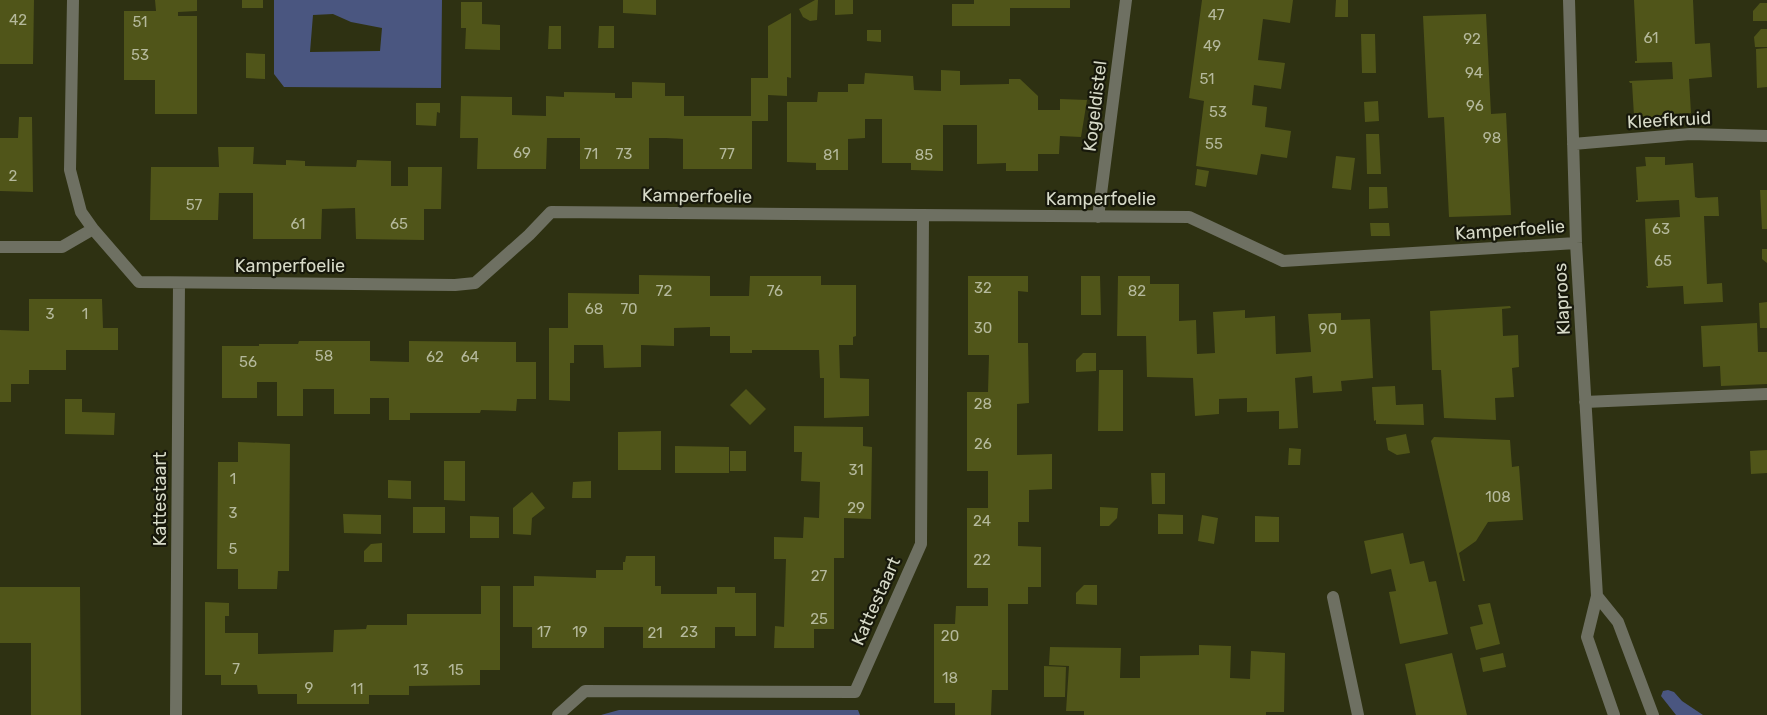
<svg xmlns="http://www.w3.org/2000/svg" width="1767" height="715" font-family="Rubik,sans-serif">
	<style>
		.green { fill: #4a5680; fill-rule: evenodd }
		.building { fill: #505519 }
		.lines { fill: none; stroke-linecap: round; stroke-linejoin: round }
		.minor { stroke: #6e7062; stroke-width: 12 }
		.labels { text-anchor: middle; dominant-baseline: central; stroke-width: 4.5; stroke-linejoin: round; paint-order: stroke }
		.number-label { font-size: 15px; fill: #b5b99c }
		.street-label { font-size: 18px; fill: #d7dac8; stroke: #17180b }
	</style>
	<rect width="100%" height="100%" fill="#2e3112"/>
	<path class="green" d="M274,0H442L441,88L284,87L274,74ZM333,14L351,22L382,28L380,51L310,52L313,15Z
		M1668,690L1674,692L1682,701L1703,715H1676L1661,696L1663,691Z
		M619,710H858L860,715H601Z"/>
	<path class="building" d="M0,0H34L33,64H0Z
		M155,0H197V11L178,12V16H197V114H155V80H124V11H156Z
		M242,0H263V8H242Z
		M623,0H656V15L623,13Z
		M815,0H818L817,20L810,21L803,17L799,9Z
		M835,0H853V14L835,15Z
		M974,0H1070V8H1010V26H952V4H974Z
		M1202,0H1293L1290,23L1263,19L1258,60L1285,63L1281,89L1254,85L1252,105L1267,107L1265,127L1291,131L1287,158L1261,154L1257,175L1196,166L1204,101L1189,98Z
		M1336,0H1348V17H1335Z
		M1634,0H1693L1695,44L1710,43L1712,77L1689,79L1691,113L1663,114V123L1644,124L1643,116H1634L1632,83H1630L1629,81L1673,79L1672,62L1635,63V61H1637Z
		M461,2H482V24L500,25V50L465,49L466,28H461Z
		M1760,3H1767V21H1753V11Z
		M791,13V78L787,77V96L768,95V121H752V169H683V139L666,138H649V169H580V138H547L546,169H477L478,138H460L461,96L512,97V115L546,116V96L564,97V92L615,93V98H632V82L665,83V96H684V116H751V78H768V26Z
		M1486,14L1491,114L1506,113L1511,215L1449,217L1444,117L1428,118L1423,16Z
		M549,26H561V49H548Z
		M599,26H614V48H598Z
		M1761,29H1767V47H1755L1754,37Z
		M867,30H881V42L867,41Z
		M1361,34H1375L1376,73H1362Z
		M1767,48V87L1757,88L1756,49Z
		M246,53L265,54V79L246,78Z
		M941,70L960,71V85L1009,84V79H1020L1038,96V110H1060V99L1087,100L1081,137L1060,136L1059,154H1038V171H1006V163L977,164V125H943V171L911,170V163H882V119H865V138L848,139V170H816V163L787,162V102H817L818,92H848V84H864L865,73L913,76L914,90L941,91Z
		M1378,101L1379,121L1365,122L1364,102Z
		M416,103H440V113L437,112L436,126L416,125Z
		M19,117H32L33,192L0,191V138H18Z
		M1366,134H1379L1381,174H1367Z
		M218,147H254L253,164L286,165V160L305,161V166L356,167L357,160L391,161V186H408V167H442L441,209H424V240L356,239L355,208L322,209L321,239H253V193H219L218,220H150L151,167H219Z
		M1336,156L1355,158L1351,190L1332,188Z
		M1645,157H1665V165L1693,163L1695,197L1698,198L1718,197L1719,216H1704L1707,284L1722,283L1723,302L1684,304L1683,286L1647,288L1646,286H1648L1645,219L1680,217L1679,200L1636,202V200H1638L1636,167L1646,166Z
		M1197,169L1209,171L1206,187L1195,185Z
		M1369,187H1387L1388,208L1369,209Z
		M1760,190H1767V229H1762Z
		M1370,223H1389L1390,236H1371Z
		M1762,249H1767V263L1762,259Z
		M639,275L710,276V296H749L750,276H821V285H856V336L853,337V345H839L840,378L869,379V416L824,418V378H820L819,350H752V353H730V336H710V327L674,328V346L641,345V367L604,368L603,345H574V363H570V401L549,400V328H568V293L639,294Z
		M968,276H1028V292L1018,291V343H1028L1029,403L1017,404V455L1052,454V489L1029,490V522H1018V546L1041,547V587H1028V604H1008V690H992L991,715H955V703H934V624H955L956,606H988V588H967V508H988V471H967V392H988L989,355H968Z
		M1081,276H1100L1101,315H1081Z
		M1118,276H1150V284H1179V321L1196,320L1197,354L1215,353L1213,312L1245,310V318L1275,316L1276,354L1311,352L1308,314L1341,313V320L1370,319L1373,378L1341,381L1342,391L1313,393L1312,376L1295,378L1298,428L1279,429V411L1247,412V398L1219,399V414L1195,416L1193,378L1147,377L1146,336H1117Z
		M29,299H102L103,328H118V350H66V370H29V384H11V402H0V330L29,331Z
		M1767,302V328H1760L1759,303Z
		M1510,306L1511,308L1502,309L1503,336L1518,335L1519,367L1512,368L1514,397L1495,398L1496,420L1444,418L1441,370H1432L1430,311Z
		M1757,323L1758,352H1767V384L1721,386L1720,366L1703,367L1701,326Z
		M299,341H370V361L409,362V341L516,342V362H536V399H517L516,411L481,410L480,413H410V420H389V398H370V414H334V389H303V416H277V382H257V398H222V346H259V344H298Z
		M1083,353H1096V371L1076,372V360Z
		M1099,370H1123V431H1098Z
		M1395,386L1396,405L1423,404L1424,425L1376,424V420L1374,421L1372,387Z
		M746,389L766,409L750,425L730,405Z
		M65,399H82V412L115,413L114,435L65,434Z
		M794,426L863,427V446L872,447L871,519L844,518V558H834V629H814V648H774L775,626L784,627L786,559H774V537L803,538L804,517L819,518L820,482L801,481L802,452H794Z
		M661,431V470H618V432Z
		M1406,434L1410,453L1397,455L1388,450L1386,438Z
		M1434,437L1510,440L1512,467L1519,466L1523,520L1488,522L1476,541L1459,553L1465,581H1463L1431,441Z
		M238,442L290,444L289,571H278L277,589H238V569H217L218,462H238Z
		M675,446L729,447V473H675Z
		M1289,448L1301,449L1300,465H1288Z
		M1767,450V473L1751,474L1750,451Z
		M730,451H746V471H730Z
		M444,461H465V501L444,500Z
		M1151,473H1165V504H1152Z
		M388,480L411,481V499L388,498Z
		M591,481V498H572L573,482Z
		M532,492L545,508L532,518L531,535L513,534V508Z
		M413,507H445V533H413Z
		M1100,507L1118,508L1117,518L1109,526H1100Z
		M343,514L381,515V534L344,533Z
		M1158,514L1183,515V534H1158Z
		M1202,515L1218,518L1214,544L1198,541Z
		M470,516L499,517V538H470Z
		M1255,516L1279,517V542H1255Z
		M1403,533L1410,564L1424,561L1429,582L1436,581L1448,634L1400,644L1389,592L1396,591L1391,569L1371,574L1364,541Z
		M382,543V562H364V551L371,544Z
		M626,556H655V586H661V594H717V587H735V593H756V636H735V627H715V648H643V627H604V648H532V627H513V586H534V576L596,578V570H623V562H625Z
		M1084,585H1097V605L1076,604V593Z
		M481,586H500V670H480V685L409,686V695H369V704H297V694H258L257,685H221V675H205V602L229,603V616H225V633H258V654L333,652L334,630L366,629L367,625H407V614H481Z
		M0,587H80L81,715H31V643H0Z
		M1490,603L1500,644L1476,650L1470,627L1483,624L1478,605Z
		M1199,645L1231,646L1230,678L1250,679L1251,651L1285,653L1284,712H1266V715H1084V711H1066L1069,666L1049,665L1050,647L1121,648L1120,678H1140V656L1199,655Z
		M1452,653L1467,715H1416L1405,664Z
		M1503,653L1506,667L1483,672L1480,658Z
		M1044,666L1066,667L1065,697H1044Z"/>
	<g class="lines">
		<path class="minor" d="M73,0L70,170L81,212L93,229L139,282L455,285L475,283L529,235L551,212L1189,217L1283,261L1576,243
			M1569,0L1576,243L1597,596L1587,637L1614,715
			M1573,144L1690,134L1767,136
			M1098,217L1126,0
			M0,247H62L93,229
			M1585,402L1767,394
			M1597,596L1618,622L1653,715
			M1333,597L1358,715
			M176,715L179,283
			M558,715L585,691L855,692L921,544L923,216"/>
	</g>
	<g class="labels">
		<g class="number-label">
			<text x="1216" y="15">47</text>
			<text x="18" y="20">42</text>
			<text x="140" y="22">51</text>
			<text x="1651" y="38">61</text>
			<text x="1472" y="39">92</text>
			<text x="1212" y="46">49</text>
			<text x="140" y="55">53</text>
			<text x="1474" y="73">94</text>
			<text x="1207" y="79">51</text>
			<text x="1475" y="106">96</text>
			<text x="1218" y="112">53</text>
			<text x="1492" y="138">98</text>
			<text x="1214" y="144">55</text>
			<text x="522" y="153">69</text>
			<text x="591" y="154">71</text>
			<text x="624" y="154">73</text>
			<text x="727" y="154">77</text>
			<text x="831" y="155">81</text>
			<text x="924" y="155">85</text>
			<text x="13" y="176">2</text>
			<text x="194" y="205">57</text>
			<text x="298" y="224">61</text>
			<text x="399" y="224">65</text>
			<text x="1661" y="229">63</text>
			<text x="1663" y="261">65</text>
			<text x="983" y="288">32</text>
			<text x="664" y="291">72</text>
			<text x="775" y="291">76</text>
			<text x="1137" y="291">82</text>
			<text x="594" y="309">68</text>
			<text x="629" y="309">70</text>
			<text x="50" y="314">3</text>
			<text x="85" y="314">1</text>
			<text x="983" y="328">30</text>
			<text x="1328" y="329">90</text>
			<text x="324" y="356">58</text>
			<text x="435" y="357">62</text>
			<text x="470" y="357">64</text>
			<text x="248" y="362">56</text>
			<text x="983" y="404">28</text>
			<text x="983" y="444">26</text>
			<text x="856" y="470">31</text>
			<text x="233" y="479">1</text>
			<text x="1498" y="497">108</text>
			<text x="856" y="508">29</text>
			<text x="233" y="513">3</text>
			<text x="982" y="521">24</text>
			<text x="233" y="549">5</text>
			<text x="982" y="560">22</text>
			<text x="819" y="576">27</text>
			<text x="819" y="619">25</text>
			<text x="544" y="632">17</text>
			<text x="580" y="632">19</text>
			<text x="689" y="632">23</text>
			<text x="655" y="633">21</text>
			<text x="950" y="636">20</text>
			<text x="236" y="669">7</text>
			<text x="421" y="670">13</text>
			<text x="456" y="670">15</text>
			<text x="950" y="678">18</text>
			<text x="309" y="688">9</text>
			<text x="357" y="689">11</text>
		</g>
		<g class="street-label">
			<text transform="translate(1095 106) rotate(-83)">Kogeldistel</text>
			<text transform="translate(1669 120) rotate(-3)">Kleefkruid</text>
			<text transform="translate(697 196) rotate(1)">Kamperfoelie</text>
			<text x="1101" y="199">Kamperfoelie</text>
			<text transform="translate(1510 230) rotate(-4)">Kamperfoelie</text>
			<text x="290" y="266">Kamperfoelie</text>
			<text transform="translate(1562 299) rotate(-93)">Klaproos</text>
			<text transform="translate(160 499) rotate(-90)">Kattestaart</text>
			<text transform="translate(876 601) rotate(-66)">Kattestaart</text>
		</g>
	</g>
</svg>
